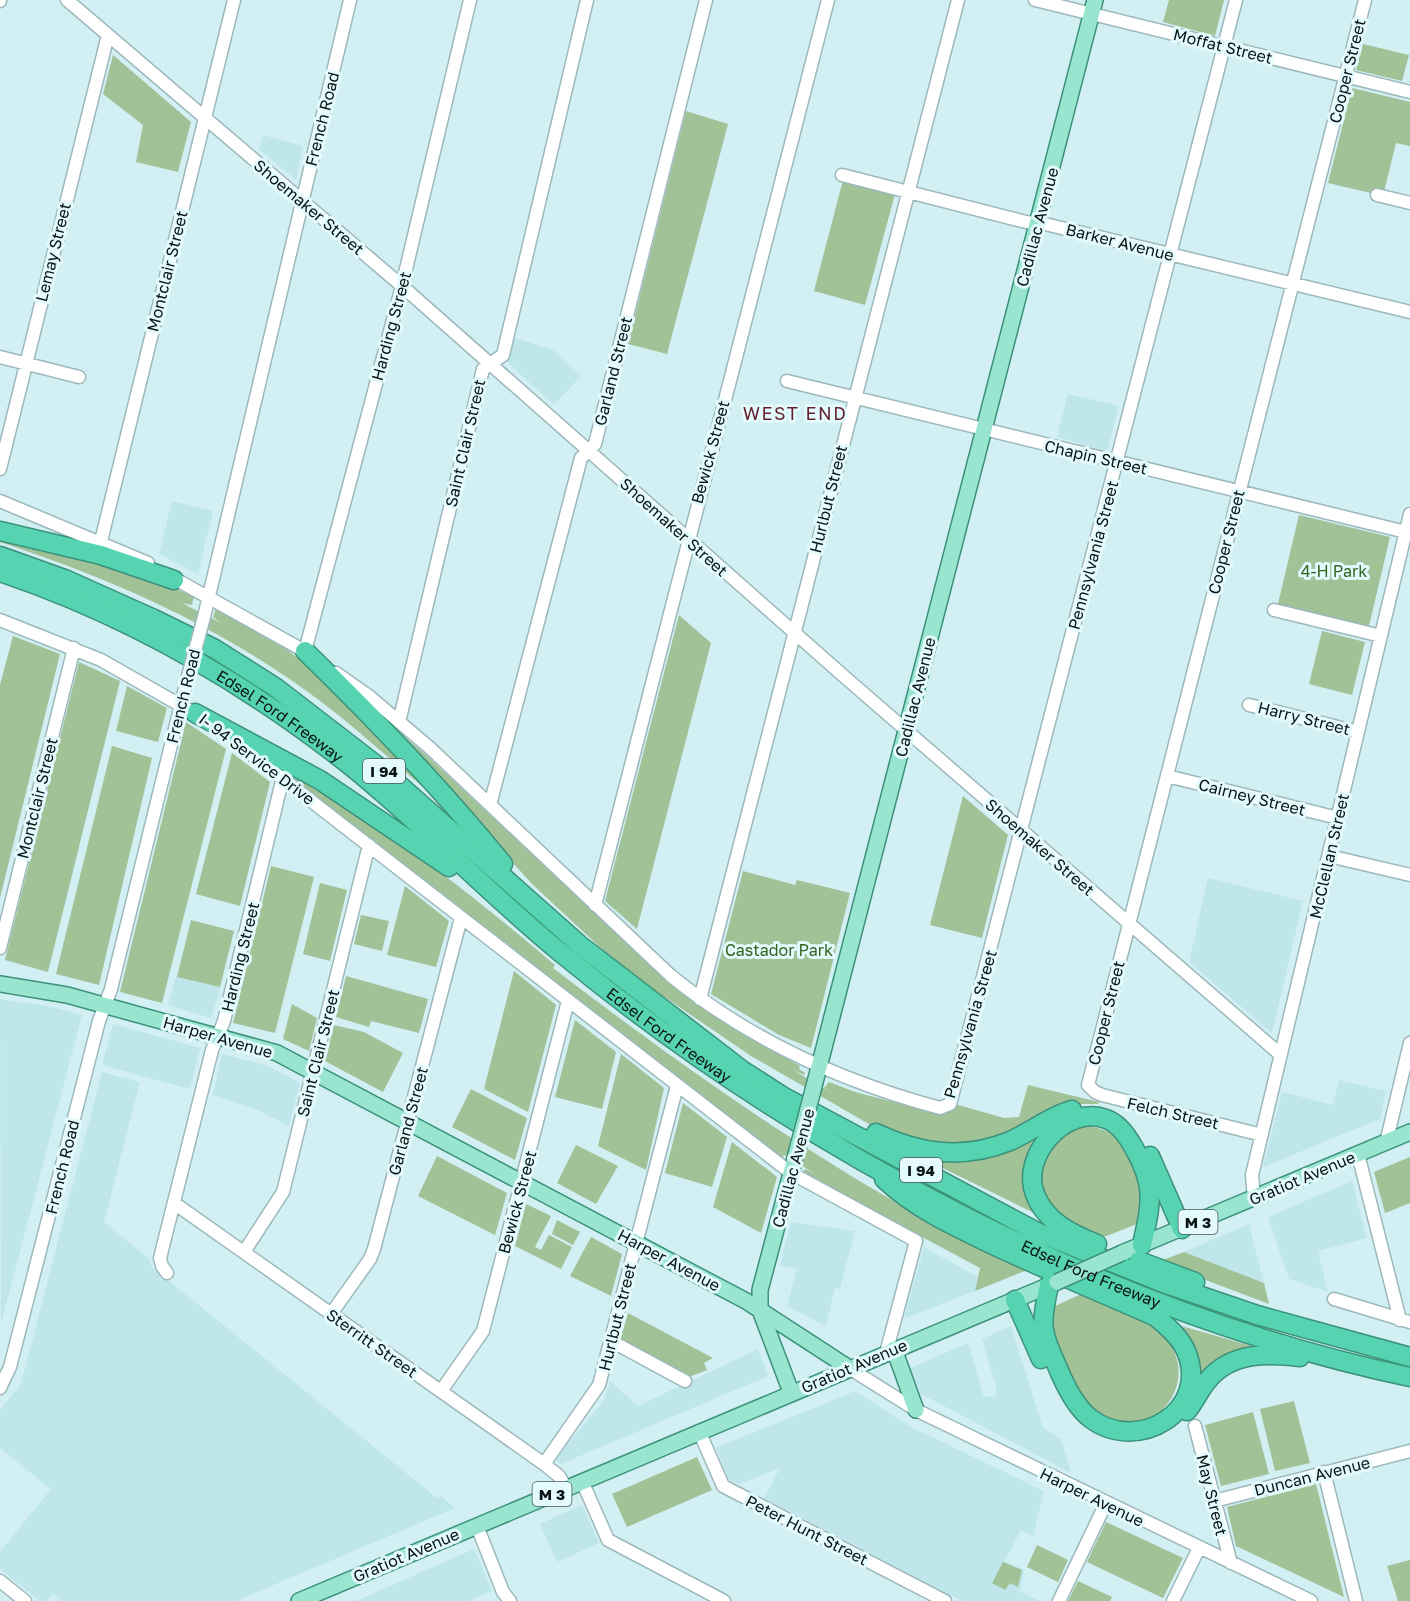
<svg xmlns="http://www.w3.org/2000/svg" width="1410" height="1601" font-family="'Golos Text',sans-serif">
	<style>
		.built { fill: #bfe6eb }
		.green { fill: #a1c197 }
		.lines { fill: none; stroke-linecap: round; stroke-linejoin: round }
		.minor-casing { stroke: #9cb8bb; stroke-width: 15 }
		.major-casing { stroke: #3b917a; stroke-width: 18 }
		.highway-casing { stroke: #3b917a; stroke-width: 21 }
		.minor { stroke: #fff; stroke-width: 12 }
		.major { stroke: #9ae5d0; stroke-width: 15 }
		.highway { stroke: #56d4b1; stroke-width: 18 }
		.minor-bridge-casing { stroke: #9cb8bb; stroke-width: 15; stroke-linecap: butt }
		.major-bridge-casing { stroke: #3b917a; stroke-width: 18; stroke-linecap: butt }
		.minor-bridge { stroke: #fff; stroke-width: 12 }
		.major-bridge { stroke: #9ae5d0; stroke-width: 15 }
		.labels { text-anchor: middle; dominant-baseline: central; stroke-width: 6; stroke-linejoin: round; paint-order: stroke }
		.shield { fill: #e4fbfe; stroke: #4b595b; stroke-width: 1.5 }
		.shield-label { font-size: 15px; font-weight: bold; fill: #0a1415 }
		.street-label { font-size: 16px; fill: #0a1415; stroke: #e4fbfe }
		.park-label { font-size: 16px; fill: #326521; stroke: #e4fbfe }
		.neighbourhood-label { font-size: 18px; letter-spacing: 1.5px; fill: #641f2c; stroke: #e4fbfe }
	</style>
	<rect width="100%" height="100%" fill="#d2eff3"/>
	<path class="built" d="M263,135L303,146L296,180L259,149Z
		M512,337L553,350L581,376L554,405L507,362Z
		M1068,394L1119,406L1107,451L1057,437Z
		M172,501L213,511L198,574L159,554Z
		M1208,878L1303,901L1272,1033L1189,962Z
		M177,973L221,986L211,1018L168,1005Z
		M0,999L53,1007L82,1015L1,1324Z
		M113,1024L200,1048L190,1089L102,1065Z
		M222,1054L268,1066L300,1083L289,1126L258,1110L213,1095Z
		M102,1072L140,1082L104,1222L148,1258L153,1268L437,1498L441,1496L455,1508L236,1601H62L53,1594L47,1601H40L0,1569V1552L51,1489L0,1448V1410L21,1384Z
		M1339,1080L1386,1091L1380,1119L1263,1167L1282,1092L1333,1105Z
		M1352,1181L1367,1238L1318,1251L1328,1292L1289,1279L1268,1217Z
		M791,1222L855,1231L840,1289L835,1288L826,1326L787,1306L797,1269L780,1265Z
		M1249,1224L1264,1283L1184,1252Z
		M924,1247L978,1277L975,1291L906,1318L905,1314Z
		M1011,1326L1043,1428L1061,1439L1071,1473L921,1394L910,1368L968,1343L984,1397L996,1396V1387L982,1339Z
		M758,1349L768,1376L561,1464L555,1459L603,1402L610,1381L638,1406Z
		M855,1391L911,1427L1044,1491L1033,1536L1021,1530L1005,1561L1024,1570L1020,1591L1039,1601H962L764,1498L780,1468L739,1484L728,1479L716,1448Z
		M582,1505L599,1543L557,1562L540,1524Z
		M474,1549L492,1591L469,1601H356Z"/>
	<path class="green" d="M1169,0H1224L1215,36L1163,22Z
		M1363,44L1409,55L1402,81L1356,70Z
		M113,55L191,122L178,172L136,162L143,125L103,94Z
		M1352,88L1410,102V146L1396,143L1383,196L1328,183Z
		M686,111L728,124L667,354L628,344Z
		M843,180L895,194L865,305L814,291Z
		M1299,515L1390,537L1369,626L1278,604Z
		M0,532L104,562L194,596L192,605L182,603L221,623L213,617L216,608L280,644L309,667L358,712L461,820L459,822L436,802L438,799C394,764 354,725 308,692C212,623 112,579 0,542Z
		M679,615L711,643L637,929L605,901Z
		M1322,631L1365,642L1352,695L1309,684Z
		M13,636L60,654L0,898V685Z
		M79,662L120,681L48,972L5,960Z
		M127,686L167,708L158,742L116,731Z
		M375,711L426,755L675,988L732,1028L800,1066L799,1069L805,1073L804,1075L793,1070L835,1095L824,1088L829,1082L855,1092L939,1114L949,1112L955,1104L1004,1118L1019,1117L1028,1085L1099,1102L1098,1104H1075L1016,1132L949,1148L874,1127L751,1056L644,983L604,951L532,884Z
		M186,722L226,749L162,1003L120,992Z
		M112,746L152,758L99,985L56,974Z
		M232,753L270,782L240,906L196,894Z
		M266,757C370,814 464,888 555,965L553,968C672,1059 794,1146 925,1219C958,1238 993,1253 1027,1270L975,1291L980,1268L803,1173L805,1169L815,1174L773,1148L784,1155L781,1161Z
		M963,796L1008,835L982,938L930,925Z
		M271,866L314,877L275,1033L233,1023Z
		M743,871L795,885L797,880L850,893L811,1048L779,1035L711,994Z
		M320,883L347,890L330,961L303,954Z
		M405,886L449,921L436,967L387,955Z
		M361,915L389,921L382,951L354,944Z
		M191,920L234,931L220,987L177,977Z
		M514,971L556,1005L528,1112L484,1089Z
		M346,976L428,999L419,1033L371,1021L369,1027L336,1017Z
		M292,1004L317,1018L309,1051L283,1039Z
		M575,1020L616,1052L602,1109L555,1097Z
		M334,1025L364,1032L403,1053L383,1092L325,1061Z
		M621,1054L664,1088L646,1170L598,1146Z
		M471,1089L527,1118L515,1160L452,1127Z
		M683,1103L727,1137L712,1187L665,1173Z
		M1079,1125C1134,1128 1138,1173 1152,1218L1099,1239L1062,1221L1043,1202L1037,1166L1053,1139Z
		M1040,1134C1022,1157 1017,1186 1034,1211L1032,1212L914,1154Z
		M732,1142L777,1177L761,1233L713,1207Z
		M576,1145L618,1166L596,1204L557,1183Z
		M437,1156L507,1193L495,1235L418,1196Z
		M1410,1157V1203L1385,1213L1374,1172Z
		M526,1204L551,1216L535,1247L541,1250L549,1235L572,1247L561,1269L515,1246Z
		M557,1220L580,1232L573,1245L552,1234Z
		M591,1237L622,1254L611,1296L570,1276Z
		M1184,1252L1264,1283L1269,1304L1158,1262Z
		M1086,1292C1106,1302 1141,1314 1157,1328C1182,1350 1187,1384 1163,1409C1159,1414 1151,1420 1145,1422C1135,1425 1122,1424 1112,1425L1079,1400L1044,1311Z
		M628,1313L713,1358L704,1363L707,1370L689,1377L620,1341Z
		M1171,1323L1255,1347L1200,1377L1204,1369L1188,1388Z
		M1294,1401L1310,1463L1275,1471L1260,1409Z
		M1253,1412L1269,1474L1221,1486L1205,1425Z
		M697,1457L712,1490L627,1527L612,1494Z
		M1316,1484L1344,1597L1236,1546L1227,1507Z
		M1106,1522L1183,1558L1163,1598L1087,1562Z
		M1037,1545L1068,1560L1058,1582L1027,1567Z
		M1410,1560V1601H1398L1387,1566Z
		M1003,1562L1022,1570L1018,1587L1010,1583L1005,1590L992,1583Z
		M1078,1581L1112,1597L1110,1601H1068Z"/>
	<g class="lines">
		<g class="minor-casing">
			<path id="minor" d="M67,0L402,286L847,679L1281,1055
				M1035,0L1410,92
				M0,1V0
				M842,175L1026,222L1045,224L1410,312
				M1377,195L1410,203
				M0,357L79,377
				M787,381L1406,532
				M0,469L108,35
				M0,501L148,563
				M101,541L234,0
				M168,575L310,654
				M1274,610L1381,636
				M204,617L350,0
				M0,620L101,660L201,717
				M305,651L402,286L470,0
				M336,673L370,697L430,748L670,975C748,1039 843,1082 940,1108L950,1104L1236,0
				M1249,705L1358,732
				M399,722L483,369L503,355L587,0
				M239,745L791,1173L916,1241L886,1353
				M1167,776L1338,818
				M490,805L581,458L595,444L706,0
				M1329,856L1410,875
				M595,905L828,0
				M0,948L74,648
				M700,999L958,0
				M1262,1135L1102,1095L1095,1092L1088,1085L1365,0
				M1386,1143L1410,1043
				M1358,1154L1400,1320
				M1254,1198L1252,1175L1410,514
				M174,1203L544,1464L559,1476L566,1488
				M244,1252L283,1192L369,845
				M167,1273L162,1266L160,1258L212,1050L224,1021L283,777
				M1334,1299L1410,1322
				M331,1314L370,1259L374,1249L461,918
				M611,1341L685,1381
				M849,1368L916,1410L1311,1601
				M0,1388L10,1367L99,1021L111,989L187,680
				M441,1391L483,1331L568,1001
				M1195,1426L1231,1563
				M699,1431L723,1486L945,1601
				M544,1464L599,1385L677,1086
				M1324,1472L1356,1601
				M582,1481L608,1540L724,1601
				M1214,1501L1410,1451
				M477,1526L503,1592L510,1601
				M0,1581L25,1601
				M1059,1601L1106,1503
				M1173,1601L1199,1548"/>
		</g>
		<g class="major-casing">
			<path id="major" d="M0,984L67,995L277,1053L746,1301L849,1368
				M812,1094L1095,0
				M1122,1253L1410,1132
				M894,1349L916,1410
				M791,1392L760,1310V1290L799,1143
				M299,1601L1057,1282"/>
		</g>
		<g class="highway-casing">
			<g id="highway">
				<path d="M0,531L101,555L174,580"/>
				<path d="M0,556L67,580L154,619L215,649L275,687L380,768L581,946L742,1070L784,1097L1037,1232L1163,1283L1257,1315L1410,1357"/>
				<path id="s1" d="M0,572C128,615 246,683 352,767C425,826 489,894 561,953C799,1149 1107,1313 1410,1377"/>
				<path d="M305,651C375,719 441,788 503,864"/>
				<path d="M195,713L320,780L449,867"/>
				<path d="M876,1133C920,1154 963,1160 1010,1141C1031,1132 1050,1116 1072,1110"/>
				<path d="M1150,1156L1182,1229"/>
				<path d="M884,1179C915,1208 951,1225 989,1243C1044,1269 1100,1292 1156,1317C1167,1326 1180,1337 1186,1351C1211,1410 1138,1455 1090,1418C1076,1407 1067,1389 1060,1373C1042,1331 1039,1330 1049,1285"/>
				<path d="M1097,1244C1071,1234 1045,1221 1035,1194C1020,1156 1066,1104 1106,1119C1118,1123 1128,1137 1134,1148C1156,1186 1151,1204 1142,1245"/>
				<path d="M1139,1261L1195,1282"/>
				<path d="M1015,1300L1041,1359"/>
				<path d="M1187,1411C1195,1401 1200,1389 1208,1380C1231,1352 1268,1353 1300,1357"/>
			</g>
		</g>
		<use href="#minor" class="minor"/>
		<use href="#major" class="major"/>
		<use href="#highway" class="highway"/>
		<g class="minor-bridge-casing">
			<path id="minor-bridge" d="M187,680L204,617"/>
		</g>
		<g class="major-bridge-casing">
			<path id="major-bridge" d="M799,1143L812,1094
				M1057,1282L1122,1253"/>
		</g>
		<use href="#minor-bridge" class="minor-bridge"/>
		<use href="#major-bridge" class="major-bridge"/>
	</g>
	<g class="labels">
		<g class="shield">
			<rect x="363" y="759" width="42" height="24" rx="4.5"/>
			<rect x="900" y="1158" width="42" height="24" rx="4.5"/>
			<rect x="1178.5" y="1210" width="39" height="24" rx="4.5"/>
			<rect x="532.5" y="1482" width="39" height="24" rx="4.5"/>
		</g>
		<g class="shield-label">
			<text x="384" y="771">I 94</text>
			<text x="921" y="1170">I 94</text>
			<text x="1198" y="1222">M 3</text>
			<text x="552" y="1494">M 3</text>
		</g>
		<g class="street-label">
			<text transform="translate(1223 46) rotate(14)">Moffat Street</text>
			<text transform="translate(1347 71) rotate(-76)">Cooper Street</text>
			<text transform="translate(322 119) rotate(-76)">French Road</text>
			<text transform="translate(309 207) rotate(40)">Shoemaker Street</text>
			<text transform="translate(1037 227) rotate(-75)">Cadillac Avenue</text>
			<text transform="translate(1120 242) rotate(14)">Barker Avenue</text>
			<text transform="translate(53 252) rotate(-76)">Lemay Street</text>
			<text transform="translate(167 271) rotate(-76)">Montclair Street</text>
			<text transform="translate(391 326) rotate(-75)">Harding Street</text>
			<text transform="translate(613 371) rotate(-76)">Garland Street</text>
			<text transform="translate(465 443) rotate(-77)">Saint Clair Street</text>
			<text transform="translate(710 452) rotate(-75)">Bewick Street</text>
			<text transform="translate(1096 457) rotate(13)">Chapin Street</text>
			<text transform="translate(828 499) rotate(-76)">Hurlbut Street</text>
			<text transform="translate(674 527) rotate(42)">Shoemaker Street</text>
			<text transform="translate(1226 542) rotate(-76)">Cooper Street</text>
			<text transform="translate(1093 555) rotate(-75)">Pennsylvania Street</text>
			<text transform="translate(183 696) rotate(-76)">French Road</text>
			<text transform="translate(915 697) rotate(-76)">Cadillac Avenue</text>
			<text stroke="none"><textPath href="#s1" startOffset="316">Edsel Ford Freeway</textPath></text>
			<text transform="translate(1304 718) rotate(14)">Harry Street</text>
			<text transform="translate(257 759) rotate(37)">I- 94 Service Drive</text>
			<text transform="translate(1252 797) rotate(14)">Cairney Street</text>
			<text transform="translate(37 798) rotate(-76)">Montclair Street</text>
			<text transform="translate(1040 847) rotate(41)">Shoemaker Street</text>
			<text transform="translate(1329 856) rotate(-77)">McClellan Street</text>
			<text transform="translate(240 957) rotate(-76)">Harding Street</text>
			<text transform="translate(1106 1013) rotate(-76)">Cooper Street</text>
			<text transform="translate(970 1024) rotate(-74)">Pennsylvania Street</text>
			<text stroke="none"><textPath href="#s1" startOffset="820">Edsel Ford Freeway</textPath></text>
			<text transform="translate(218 1037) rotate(16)">Harper Avenue</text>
			<text transform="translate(318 1053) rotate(-76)">Saint Clair Street</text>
			<text transform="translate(1173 1113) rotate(13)">Felch Street</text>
			<text transform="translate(408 1121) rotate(-75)">Garland Street</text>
			<text transform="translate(62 1167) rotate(-76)">French Road</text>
			<text transform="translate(793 1168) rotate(-75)">Cadillac Avenue</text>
			<text transform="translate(1302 1178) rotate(-23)">Gratiot Avenue</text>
			<text transform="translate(517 1202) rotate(-75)">Bewick Street</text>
			<text transform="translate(669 1260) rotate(28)">Harper Avenue</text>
			<text stroke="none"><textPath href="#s1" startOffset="1306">Edsel Ford Freeway</textPath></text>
			<text transform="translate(617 1317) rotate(-76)">Hurlbut Street</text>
			<text transform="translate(372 1343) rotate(35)">Sterritt Street</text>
			<text transform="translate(854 1366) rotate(-23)">Gratiot Avenue</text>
			<text transform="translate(1312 1476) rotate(-14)">Duncan Avenue</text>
			<text transform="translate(1212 1495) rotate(76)">May Street</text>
			<text transform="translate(1092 1497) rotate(26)">Harper Avenue</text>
			<text transform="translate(807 1530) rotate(27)">Peter Hunt Street</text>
			<text transform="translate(406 1555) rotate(-23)">Gratiot Avenue</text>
		</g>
		<g class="park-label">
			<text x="1334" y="571">4-H Park</text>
			<text x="779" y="950">Castador Park</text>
		</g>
		<g class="neighbourhood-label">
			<text x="795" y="413">WEST END</text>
		</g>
	</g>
</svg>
